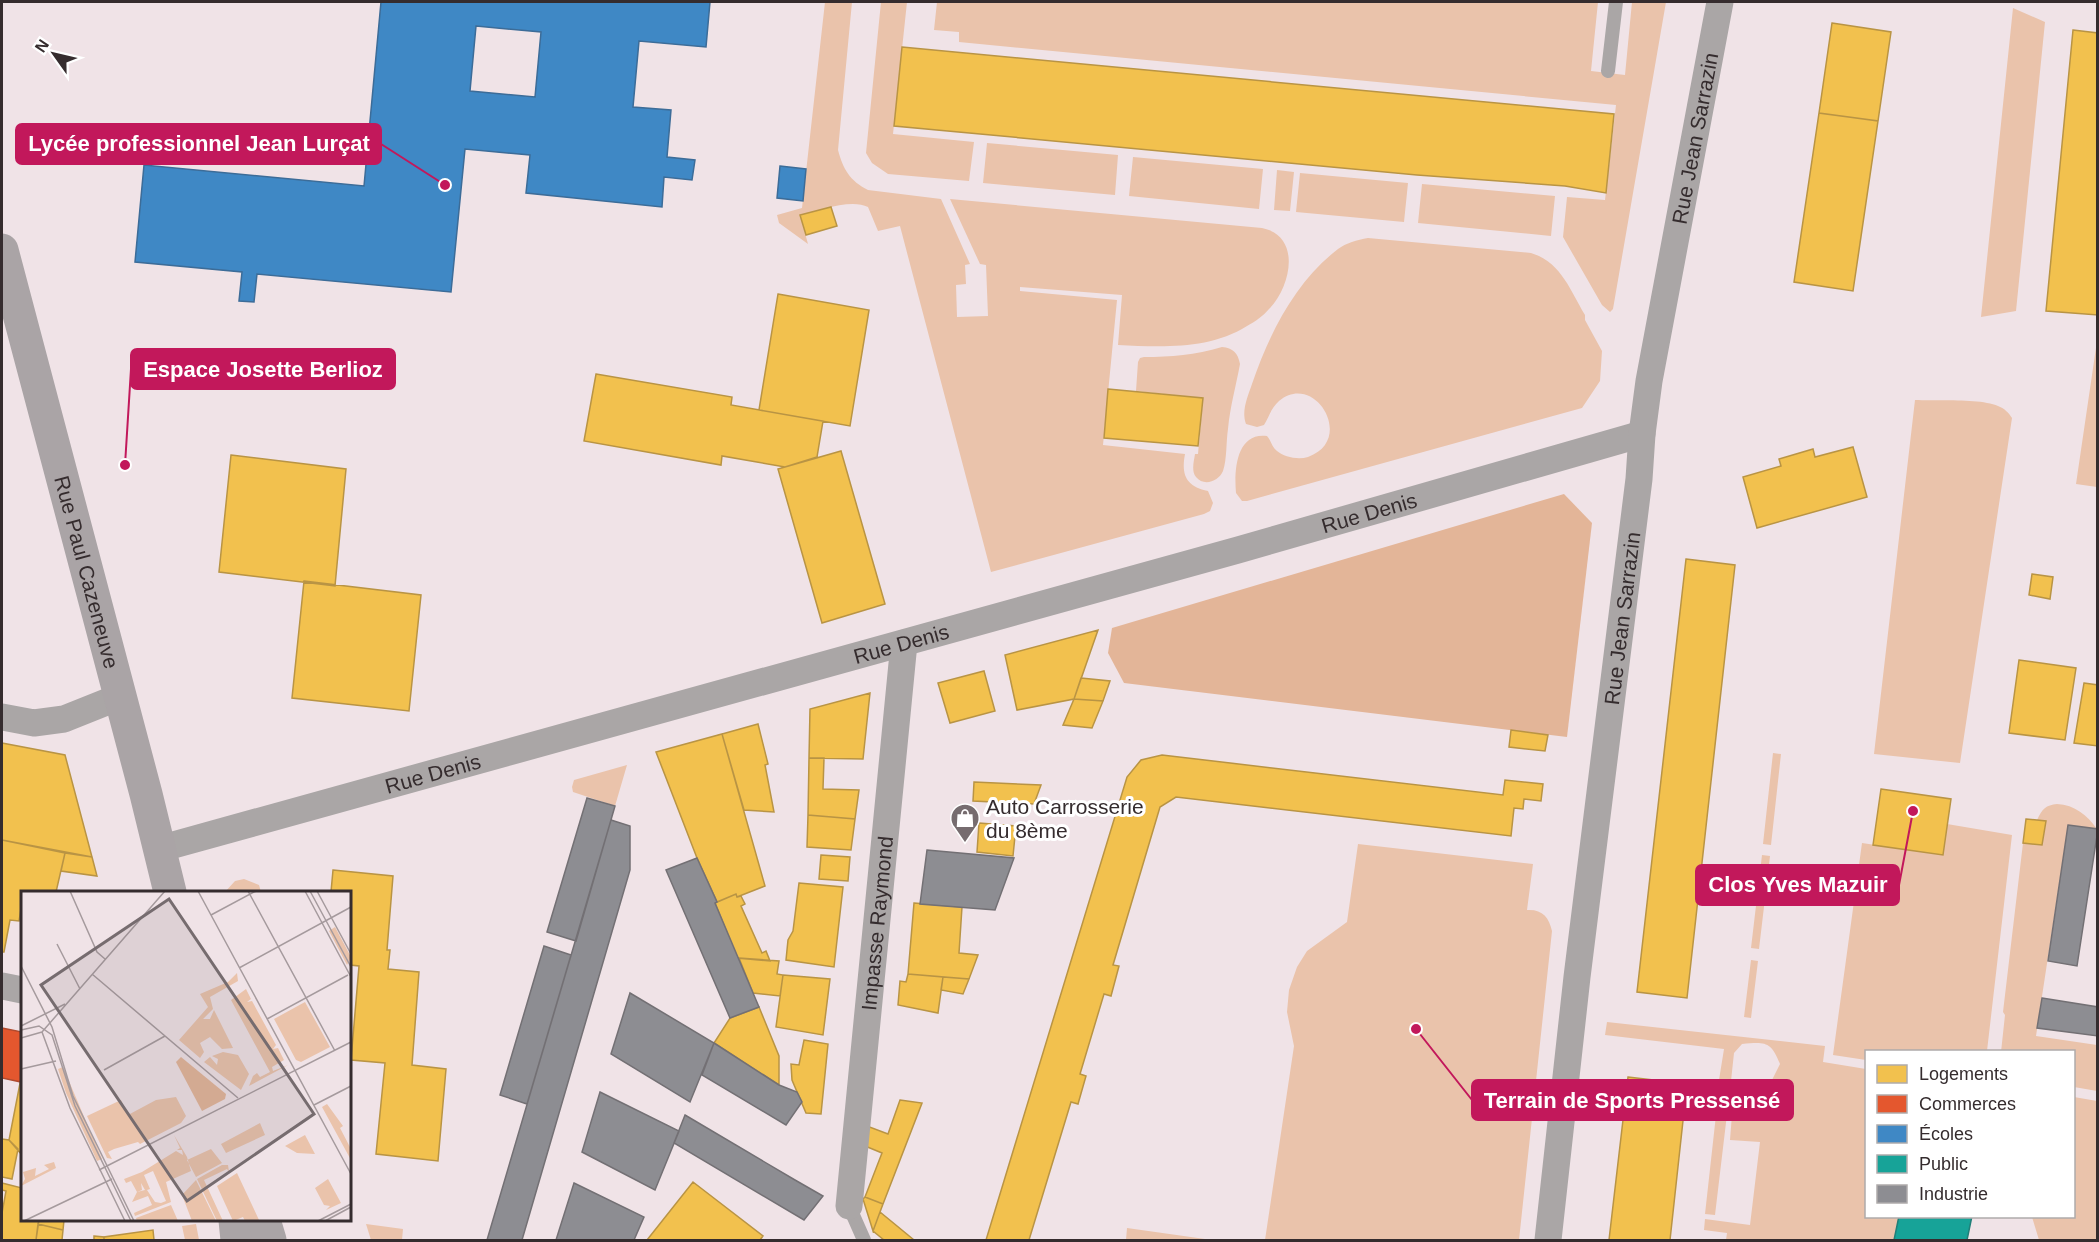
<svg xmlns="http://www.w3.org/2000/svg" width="2099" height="1242" font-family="Arial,sans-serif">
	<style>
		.green { fill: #eac3ab }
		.forest { fill: #e3b598 }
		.homes { fill: #f2c14e; stroke: #b99444; stroke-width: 1.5 }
		.shops { fill: #e4572e; stroke: #b04a2e; stroke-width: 1.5 }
		.schools { fill: #3f88c5; stroke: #3c6c98; stroke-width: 1.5; fill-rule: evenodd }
		.public { fill: #17a398; stroke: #207f78; stroke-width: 1.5 }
		.industry { fill: #8d8d92; stroke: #737074; stroke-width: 1.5 }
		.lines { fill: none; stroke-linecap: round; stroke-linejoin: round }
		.lane { stroke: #aaa6a6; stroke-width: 14 }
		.street { stroke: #aaa6a6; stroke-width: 27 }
		.secondary { stroke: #aaa4a6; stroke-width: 33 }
		.labels { text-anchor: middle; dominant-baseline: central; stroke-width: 6; stroke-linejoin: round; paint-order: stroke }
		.street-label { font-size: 21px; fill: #352c2e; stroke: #fff }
		.poi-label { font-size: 21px; fill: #352c2e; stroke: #fff; text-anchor: start }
		.inset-road { fill: none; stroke: #a59a9d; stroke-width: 1.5 }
		.view { fill: #766c6f; fill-opacity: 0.15; stroke: #766c6f; stroke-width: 3 }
		.inset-edge { fill: none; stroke: #352c2e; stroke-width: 3 }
		.leader { fill: none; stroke: #c2185b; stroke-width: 2 }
		.callout-dot { fill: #c2185b; stroke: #fff; stroke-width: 2 }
		.callout { fill: #c2185b; stroke: #c2185b; stroke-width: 2 }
		.callout-label { font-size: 22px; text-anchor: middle; font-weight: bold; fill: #fff }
	</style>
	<rect width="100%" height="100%" fill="#f0e3e7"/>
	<path class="green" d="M825,2H852L838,150C843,169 850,181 868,190L941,199L970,264L965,265L966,284L956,285L957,317L988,316L986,265L980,264L950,199L1262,228C1302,236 1291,287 1269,309C1264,315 1255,322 1247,326C1209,350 1161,347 1118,345L1122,295L1020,287V291L1117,300L1103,445L1185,454C1181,475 1186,486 1208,491L1213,503L1210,511L1204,514L991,572L900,226L878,231L868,207C851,198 818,211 800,215L808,244L779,223L777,215L802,208Z
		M881,2H907L893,134L974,142L969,181L888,174L872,163L866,153Z
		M937,2H1598L1591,71L1625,75L1632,2H1666L1613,309L1610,312L1602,305L1563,237L1567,197L1605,200L1616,105L959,42V32L934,30Z
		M2013,8L2045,22L2016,311L1981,317Z
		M987,143L1118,155L1115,195L983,183Z
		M1133,157L1263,169L1259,209L1129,196Z
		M1277,170L1294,172L1290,211L1274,210Z
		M1300,173L1408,183L1404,222L1296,212Z
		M1422,184L1555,196L1551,236L1418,223Z
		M1368,238L1531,253C1561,262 1570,290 1585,315V320L1602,351L1600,381L1582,408L1247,501H1242L1236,493C1234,471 1236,432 1267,436C1271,440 1271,446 1277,451C1284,457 1298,460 1308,457C1356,440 1315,371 1279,401C1271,408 1269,417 1264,425L1257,427L1246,424C1241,411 1248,396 1252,384C1269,334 1295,282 1338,249C1346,243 1357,240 1368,238Z
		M2097,341H2098L2097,487L2076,484Z
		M1222,347C1233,348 1238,353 1240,364C1236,386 1230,407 1228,429C1226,442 1227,459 1223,471C1219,481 1204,487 1196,477C1191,471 1194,461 1195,454H1198L1203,398L1136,391L1138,362L1140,358L1144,357C1171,357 1195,355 1222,347Z
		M1915,400C1936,401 1980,398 1998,406C2004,408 2009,413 2012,418L1960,763L1874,754Z
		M1773,753L1781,754L1771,845L1763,844Z
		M627,765L615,806L573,792L572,787L574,780Z
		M2057,804C2075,805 2087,815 2097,829L2068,825L2036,1036L2097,1045V1091L2074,1087V1052H2001L2005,1015L2003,1012L2023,843L2042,845L2046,821L2037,820C2042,809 2046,805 2057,804Z
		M1947,824L2012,835L1987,1051L1866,1052V1060L1833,1055L1862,843L1943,855Z
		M1358,844L1533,864L1527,910C1542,909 1549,917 1552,931L1519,1240H1265L1294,1046L1287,1012L1289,990L1297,967L1307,951L1347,922Z
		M1762,855L1770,856L1759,949L1751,948Z
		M244,879L259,885L261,892H225L235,881Z
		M1751,960L1758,961L1751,1018L1744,1017Z
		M1607,1022L1825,1046L1823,1062L1866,1069V1216L1899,1217L1894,1240H1726L1727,1233L1704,1230L1705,1219L1750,1225L1760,1142L1730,1140L1734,1089L1758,1092L1771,1082L1780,1064C1771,1041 1765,1042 1742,1044L1734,1053L1731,1081L1719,1080L1724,1049L1605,1035Z
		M1719,1088L1730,1089L1715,1215L1705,1214Z
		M2074,1097L2097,1101V1240H2039L2032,1217L2074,1216Z
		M196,1224L199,1240H185L182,1226Z
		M366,1224L403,1229L402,1240H371Z
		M1127,1228L1212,1240H1126Z"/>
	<path class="forest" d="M1564,494L1592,523L1567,737L1124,683L1108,653L1112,628Z"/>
	<path class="homes" d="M1832,23L1891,32L1878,121L1819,113Z
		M2073,30L2098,33V315L2046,311Z
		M902,47L1614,114L1606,193L1565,186L1417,175L894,126Z
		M1819,113L1878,121L1853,291L1794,282Z
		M831,207L837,226L806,235L800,215Z
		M778,294L869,310L850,426L759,410Z
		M596,374L732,397L731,405L823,421L817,457L785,467L722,456L721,465L584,441Z
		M1108,389L1203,398L1198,446L1104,438Z
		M1853,447L1867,497L1757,528L1743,477L1781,466L1779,459L1813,449L1815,457Z
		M841,451L885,604L822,623L778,469Z
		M231,455L346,469L335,586L219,572Z
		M1686,559L1735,565L1687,998L1637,992Z
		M2032,574L2053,577L2050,599L2029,595Z
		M304,581L421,595L409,711L292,698Z
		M1098,630L1074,699L1017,710L1005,655Z
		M2019,660L2076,668L2065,740L2009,733Z
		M984,671L995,711L950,723L938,683Z
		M1081,678L1110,681L1103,701L1074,699Z
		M2084,683L2098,685V746L2074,743Z
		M870,693L863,759L809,758L810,709Z
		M1074,699L1103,701L1092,728L1063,725Z
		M758,724L768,764L765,765L774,812L744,810L722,734Z
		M1511,730L1548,735L1545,751L1509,747Z
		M722,734L765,886L737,897L736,894L717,902L697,858L656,752Z
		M2,743L65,755L92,857L2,840Z
		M1162,755L1503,795L1505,780L1543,784L1541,801L1524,799L1523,809L1514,808L1511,836L1176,797L1160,807L1113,965L1119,966L1111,996L1104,994L1080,1074L1086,1076L1078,1104L1071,1102L1029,1240H986L1127,777L1141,760Z
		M809,758H824L823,789L859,790L855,819L808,815Z
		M974,782L1041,785L1034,804L973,801Z
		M1881,789L1951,799L1943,855L1873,845Z
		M808,815L855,819L851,850L807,847Z
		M2026,819L2046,821L2042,845L2023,843Z
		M979,823L1016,826L1013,856L977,852Z
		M2,840L65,853L56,892H22V904L19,921L10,920L4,952H2Z
		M65,853L92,857L97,876L61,871Z
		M821,855L850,857L848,881L819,879Z
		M333,870L393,876L387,950H390L388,969L419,972L412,1065L446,1069L438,1161L376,1154L385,1063L351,1060L359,966L350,965V892H331Z
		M799,883L843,887L834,967L786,960L788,940L793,931Z
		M736,894L737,897L741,896L745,904L741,906L762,953L766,951L770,961L737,958L715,903Z
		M914,903L962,907L959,953L978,955L969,979L908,974Z
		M739,958L779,961L777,974L783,975L780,996L753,993Z
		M908,974L943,977L938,1013L898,1005L900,981L906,982Z
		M783,975L830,979L823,1035L776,1027Z
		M943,977L969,979L963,994L941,990Z
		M759,1007L779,1056V1085L714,1043L730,1018Z
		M804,1040L828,1044L821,1114L806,1113L792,1080L791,1064L799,1065Z
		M22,1073V1155L9,1140Z
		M1628,1077L1687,1084L1670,1240H1609Z
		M900,1100L922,1103L883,1204L865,1197L882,1153L865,1146L867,1126L888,1134Z
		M2,1139L9,1140L18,1149L12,1179L2,1177Z
		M693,1182L763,1236L760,1240H647Z
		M2,1183L22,1188V1220H39L36,1240H2V1213L6,1191L2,1190Z
		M865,1197L883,1204L873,1231L863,1199Z
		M880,1212L914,1240H884L873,1231Z
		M39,1220H64L63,1230L38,1224Z
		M38,1224L63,1230L62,1240H36Z
		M153,1230L154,1240H104V1237Z
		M94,1236L104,1237V1240H94Z"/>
	<path class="shops" d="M2,1028L22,1032V1073L21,1082L2,1078Z"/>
	<path class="schools" d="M381,2H710L706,47L639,41L633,107L671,110L667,157L695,160L692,180L664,177L662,207L526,193L530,155L465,149L451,292L257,274L254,302L239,301L242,272L135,262L144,165L364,186ZM476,26L541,32L535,97L470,91Z
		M780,166L806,169L803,201L777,198Z"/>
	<path class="public" d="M1899,1216H1972L1967,1240H1894Z"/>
	<path class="industry" d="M587,798L615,806L576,941L547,932Z
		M611,820L630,826V870L522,1240H487Z
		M2068,825L2098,829L2077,966L2048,961Z
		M927,850L1014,858L995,910L920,904Z
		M697,858L717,902L715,903L759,1007L730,1018L666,870Z
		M544,946L571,955L527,1104L500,1095Z
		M630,993L714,1043L690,1102L611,1054Z
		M2042,998L2098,1007V1036L2037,1028Z
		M714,1043L779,1085L797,1092L802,1102L786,1125L702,1075Z
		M600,1092L679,1131L655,1190L582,1152Z
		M685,1115L795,1180L823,1196L804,1220L674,1143Z
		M574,1183L644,1217L634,1240H556Z"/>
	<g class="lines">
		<path class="lane" d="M1608,71L1616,2
			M849,1206L864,1240"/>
		<g class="street">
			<path d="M2,717L34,723L64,719L119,697"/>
			<path id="s1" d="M159,849L1238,550L1642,434"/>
			<path d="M2,986L22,990"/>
			<path id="s2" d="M849,1206L904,643"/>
			<path id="s3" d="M1548,1240L1577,977L1639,479L1642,434L1649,381L1720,2"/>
		</g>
		<g class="secondary">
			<path id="s4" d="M2,250L146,794L170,892"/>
			<path d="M235,1220L237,1240"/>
			<path d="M264,1220L270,1240"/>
		</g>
	</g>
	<defs>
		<g id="shop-pin" transform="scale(1.5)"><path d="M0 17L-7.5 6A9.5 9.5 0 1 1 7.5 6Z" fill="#766c6f" stroke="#fff"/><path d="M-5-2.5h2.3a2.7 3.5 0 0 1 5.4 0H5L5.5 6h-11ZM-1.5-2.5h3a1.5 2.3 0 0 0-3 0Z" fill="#fff"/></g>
	</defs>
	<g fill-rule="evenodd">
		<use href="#shop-pin" x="965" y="818"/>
	</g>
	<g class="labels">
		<g class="street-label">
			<text stroke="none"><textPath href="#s3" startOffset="1112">Rue Jean Sarrazin</textPath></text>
			<text stroke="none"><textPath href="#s1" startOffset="1256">Rue Denis</textPath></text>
			<text stroke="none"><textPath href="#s4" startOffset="333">Rue Paul Cazeneuve</textPath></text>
			<text stroke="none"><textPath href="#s3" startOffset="626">Rue Jean Sarrazin</textPath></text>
			<text stroke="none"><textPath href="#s1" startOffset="770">Rue Denis</textPath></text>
			<text stroke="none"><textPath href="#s1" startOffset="284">Rue Denis</textPath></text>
			<text stroke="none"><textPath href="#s2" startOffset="284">Impasse Raymond</textPath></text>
		</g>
		<g class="poi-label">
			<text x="986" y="806">Auto Carrosserie<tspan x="986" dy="24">du 8ème</tspan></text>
		</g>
	</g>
	<g transform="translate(21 891)">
		<rect width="330" height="330" fill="#f0e3e7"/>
		<path d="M314,36L330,66L326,74L308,40ZM216,82L217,90L189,106L192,118L182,128H189L193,119L212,157L201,158L189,146L179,152L183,161L179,167L158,149L187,116L179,103L207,91ZM225,98L230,108L226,111L231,110L255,154L252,158L257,157L263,169L251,176L252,180L267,174L228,195L232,185L236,182L239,186L249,181L210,109ZM284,111L309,156L280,171L275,169L253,128ZM202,161L217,164L228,183L220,199L183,171L189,166L196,174L197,168L191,165ZM42,176L81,268L76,270L45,202L37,178ZM155,206L165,225L160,232L119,253L117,251L93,258L87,261L91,268L86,267L66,225L100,209L107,224L135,209ZM306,213L322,235L319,237L330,258V269L301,216ZM239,232L244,244L205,262L200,253ZM153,244L166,266L170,280L145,291L150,311L114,325L113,322L131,314L127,305L111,311L116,301L124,299L120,292L121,299L116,301L110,290L105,292L103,288L121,281L155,260L162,264L161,259H156L159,257ZM132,280L145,310L140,312L134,311L126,299L129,298L123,284ZM284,244L294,263L276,262L264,255ZM190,258L201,272L175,286L166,269ZM33,271L35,277L0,295L4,288L2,281L15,277L14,285L28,278L23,274ZM201,274H207L208,281L206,278L183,289L202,330H196L176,288ZM216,282L238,329L224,330L222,326L212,330L196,295ZM307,288L320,312L305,319L309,315L303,314L294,297ZM175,289L195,330H171L161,304ZM150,314L157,330H116L115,327Z" fill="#eac3ab" fill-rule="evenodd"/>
		<path d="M160,166L205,203L204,208L181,220L155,171Z" fill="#e3b598"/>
		<path class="inset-road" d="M49,0L76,61L84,68M177,0L330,283M227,0L314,160M284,0L330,86M289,0L330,76M296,0L330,63M190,24L235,0M36,53L59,98M0,75L31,136L52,205L113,330M218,77L330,16M71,83L217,207M246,128L327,84M0,135L44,113M0,139L18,135L31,144L54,215L110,330M21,141L49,217L104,330M21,141L144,0M0,147L21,141M0,178L35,170M83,179L144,145M293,214L330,195M78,279L330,151M3,330L91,288M297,330L330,313M304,330L330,316"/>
		<path class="view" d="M148,8L293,223L166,310L20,94Z"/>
		<rect width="330" height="330" class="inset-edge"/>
	</g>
	<path class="leader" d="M445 185L381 144M125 465L131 369M1913 811L1899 885M1416 1029L1472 1100"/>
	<g class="callout-dot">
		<circle cx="445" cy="185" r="6"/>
		<circle cx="125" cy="465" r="6"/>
		<circle cx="1913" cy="811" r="6"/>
		<circle cx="1416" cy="1029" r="6"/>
	</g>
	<g class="callout">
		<rect x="16" y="124" width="365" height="40" rx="6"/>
		<rect x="131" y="349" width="264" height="40" rx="6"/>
		<rect x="1696" y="865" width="203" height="40" rx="6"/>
		<rect x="1472" y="1080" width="321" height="40" rx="6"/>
	</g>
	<g class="callout-label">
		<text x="199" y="151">Lycée professionnel Jean Lurçat</text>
		<text x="263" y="377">Espace Josette Berlioz</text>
		<text x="1798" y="892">Clos Yves Mazuir</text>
		<text x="1632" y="1108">Terrain de Sports Pressensé</text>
	</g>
	<rect width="2099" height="1242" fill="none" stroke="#352c2e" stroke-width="6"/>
	<rect x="1865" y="1050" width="210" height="168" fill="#ffffff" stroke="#aeabab" stroke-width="1.5"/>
	<rect x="1877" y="1065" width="30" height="18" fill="#f2c14e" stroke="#aeabab" stroke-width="1.5"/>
	<text x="1919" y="1080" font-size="18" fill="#352c2e">Logements</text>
	<rect x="1877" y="1095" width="30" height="18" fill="#e4572e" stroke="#aeabab" stroke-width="1.5"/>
	<text x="1919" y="1110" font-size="18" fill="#352c2e">Commerces</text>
	<rect x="1877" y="1125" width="30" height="18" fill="#3f88c5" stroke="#aeabab" stroke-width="1.5"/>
	<text x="1919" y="1140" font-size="18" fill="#352c2e">Écoles</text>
	<rect x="1877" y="1155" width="30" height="18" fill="#17a398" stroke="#aeabab" stroke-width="1.5"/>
	<text x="1919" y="1170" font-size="18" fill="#352c2e">Public</text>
	<rect x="1877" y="1185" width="30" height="18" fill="#8d8d92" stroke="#aeabab" stroke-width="1.5"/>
	<text x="1919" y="1200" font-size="18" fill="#352c2e">Industrie</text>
	<g transform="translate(54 54) rotate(304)" stroke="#ffffff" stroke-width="4.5" paint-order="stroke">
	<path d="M0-4.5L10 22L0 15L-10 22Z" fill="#352c2e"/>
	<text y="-9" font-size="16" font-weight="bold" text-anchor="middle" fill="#352c2e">N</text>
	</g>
</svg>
